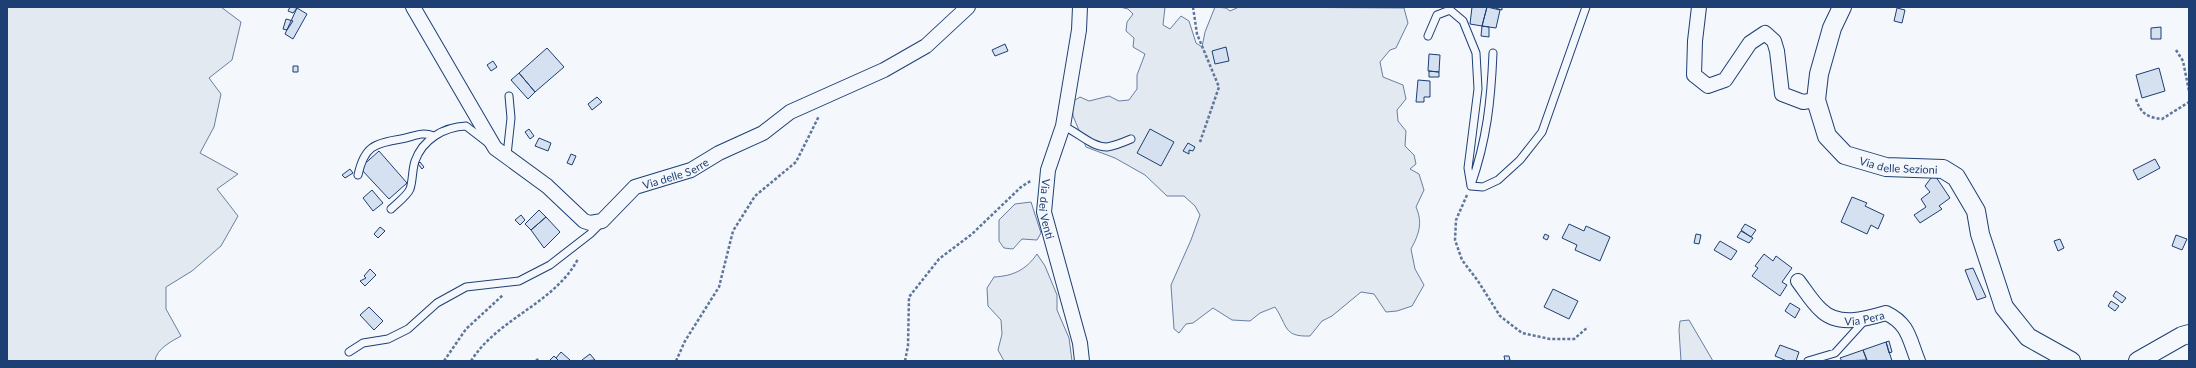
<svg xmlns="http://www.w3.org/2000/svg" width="2196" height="368" font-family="Lato,sans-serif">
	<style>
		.green { fill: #e3e9f0; stroke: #687fa3 }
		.building { fill: #d5e0f0; stroke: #1d3f73 }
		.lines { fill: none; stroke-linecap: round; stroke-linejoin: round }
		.service-casing { stroke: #1d3f73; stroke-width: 9 }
		.minor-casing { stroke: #1d3f73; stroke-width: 16 }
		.tertiary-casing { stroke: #1d3f73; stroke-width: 20 }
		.path { stroke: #5e769c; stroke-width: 2.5; stroke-dasharray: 3 2; stroke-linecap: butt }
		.service { stroke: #f4f7fb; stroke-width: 7 }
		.minor { stroke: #f4f7fb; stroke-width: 14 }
		.tertiary { stroke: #f4f7fb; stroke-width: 18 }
		.labels { text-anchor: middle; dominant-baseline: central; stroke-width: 3; stroke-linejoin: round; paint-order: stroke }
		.street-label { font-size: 11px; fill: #1d3f73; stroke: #f4f7fb }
	</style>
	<rect width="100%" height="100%" fill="#f4f7fb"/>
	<path class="green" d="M7,7H221L241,22L232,60L209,78L221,94L214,127L200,153L238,174L217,189L238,216L221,246L192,271L166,287V309L181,336C172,341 156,349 155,361H7Z
		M1120,7H1165L1163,25L1170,29L1181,16L1189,21L1196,43L1202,47L1205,32L1215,7L1226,8L1230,11L1239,7L1404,8L1408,23L1396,48L1390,50L1380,62L1383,77L1403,85L1406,99L1397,110L1398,121L1406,131L1405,146L1414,155L1416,164L1410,169L1419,174L1424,190L1416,207C1423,223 1419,234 1411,249L1415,269L1424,285L1412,306L1397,311L1386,312L1374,294L1361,292L1332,316L1322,321L1310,336C1283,337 1288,326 1275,307L1260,313L1250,321L1232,320L1213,308L1193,323L1186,324L1179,333L1174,329L1171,285L1191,240L1200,215L1195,206L1184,196H1167L1145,175L1115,158L1086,147L1073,116L1072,102L1080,97L1089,101L1109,96L1119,101L1129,100L1137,89V75L1145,54L1133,47L1134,38L1126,31L1127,22L1133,14L1128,9Z
		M1031,202L1041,233L1037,240L1022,239L1013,249L1004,248L999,241V220L1015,204Z
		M1037,254L1045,266L1057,295V310L1069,338L1072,361H1004L998,350L1002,334L1001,320L988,306L987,288L994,277C1013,276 1026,270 1037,254Z
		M1689,320L1713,361H1681L1679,330L1680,321Z"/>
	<path class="building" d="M290,7L297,8L293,13L288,11Z
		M1472,7H1487L1482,26L1470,24Z
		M1487,7L1500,10L1496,28L1482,26Z
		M1492,7H1502V10Z
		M297,8L307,14L293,39L285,34Z
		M1897,8L1905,10L1902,23L1894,21Z
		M286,19L293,21L287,30L283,29Z
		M1482,26L1489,27V37L1481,36Z
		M2161,27V39H2151V28Z
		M1005,44L1008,51L995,56L992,50Z
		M1226,47L1229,61L1215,64L1212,51Z
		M547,48L564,67L535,92L519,73Z
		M1429,54L1440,55L1439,72L1428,71Z
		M493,61L497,67L491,71L487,65Z
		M293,66H298V72H293Z
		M2159,68L2165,91L2142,98L2136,75Z
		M1429,71L1439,72V77H1429Z
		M519,73L535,92L528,99L511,80Z
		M1418,80L1430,81V97H1424V102H1416Z
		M597,97L602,102L592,110L588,104Z
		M529,129L534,136L530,139L525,132Z
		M1150,129L1174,142L1161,166L1137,153Z
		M539,138L551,143L548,151L535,146Z
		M1188,143L1195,147L1193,151L1189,150V154L1183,151Z
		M379,151L407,183L389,199L360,168Z
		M571,154L576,156L572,165L567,163Z
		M2155,159L2160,168L2138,180L2133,170Z
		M420,162L424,167L422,169L418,164Z
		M350,169L353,173L345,178L342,175Z
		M1934,174L1950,198L1939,206L1942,209L1920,223L1914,215L1926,207L1921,199L1930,192L1925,186Z
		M372,190L383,203L373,211L363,198Z
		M1852,197L1867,203L1865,206L1884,215L1878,229L1871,225L1867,234L1841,222Z
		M539,210L546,217L531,230L525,224Z
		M521,215L525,220L520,225L515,220Z
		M546,217L560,232L544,248L531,230Z
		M1569,224L1584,231L1586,226L1610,237L1600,261L1575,250L1577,245L1562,238Z
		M1745,224L1756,230L1751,237L1741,230Z
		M380,227L385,231L378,238L374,234Z
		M1741,231L1753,238L1749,243L1737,237Z
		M1545,234L1549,236L1547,240L1543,238Z
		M1696,234L1701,235L1699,244L1694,243Z
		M2176,235L2187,239L2182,250L2172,246Z
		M2060,239L2064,248L2058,251L2054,241Z
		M1720,241L1737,251L1731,260L1714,250Z
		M1764,254L1773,261L1776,256L1792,268L1782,282L1787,285L1780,296L1752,276L1758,268L1755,266Z
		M1973,268L1986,297L1977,300L1965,270Z
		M370,269L376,275L365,286L360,281L366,278L364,276Z
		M1553,289L1578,301L1569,319L1544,307Z
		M2116,291L2126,298L2122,303L2113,296Z
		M2111,301L2119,306L2115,311L2108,306Z
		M1790,303L1800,309L1795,318L1785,311Z
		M369,307L383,321L374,330L360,315Z
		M1889,341L1892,352L1889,353L1886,342Z
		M1886,342L1892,361H1867L1863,350Z
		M1780,345L1799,352L1796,361H1787L1775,356Z
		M1863,350L1867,360L1842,361L1840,358Z
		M561,352L570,360L569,361H559L556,358Z
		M590,354L595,360L583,361L582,360Z
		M554,356L559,361H549Z
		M1504,356H1509L1510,360L1505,361Z"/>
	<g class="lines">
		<g class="service-casing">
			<path id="service" d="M1428,36L1437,15L1450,10L1463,21L1476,53L1478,89L1468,168L1471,186
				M1063,126C1078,132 1091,147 1107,147C1114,146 1124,142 1131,139
				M507,155L511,118L509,96
				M358,175C364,147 374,143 401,139C414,137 420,131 434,136
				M1471,185C1487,139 1491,101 1493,53
				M1471,186L1483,187L1498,180L1520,160L1542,132L1586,7
				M391,209C397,203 407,196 410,189C413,180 412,170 415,161C423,139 444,127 466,126L488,143
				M349,352L363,343L388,339L408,329L437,303L466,287L519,281L550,265L590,234L600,224
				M1808,361L1835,353L1865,320"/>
		</g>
		<g class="minor-casing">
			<g id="minor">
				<path id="s1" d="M413,7L495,148L547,186L584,221L590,223L602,221L635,187L691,170L719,153L763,133L790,112L884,70L926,46L968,7"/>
				<path id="s2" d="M1080,7L1079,30L1063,126L1048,170L1044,212L1080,343L1082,361"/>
				<path d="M1699,7L1695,41L1694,75L1708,86L1725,80L1750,43L1765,33L1774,41L1777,51L1782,94L1803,102L1816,100"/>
				<path id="s3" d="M1798,281C1805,290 1812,302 1821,310C1838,327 1866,319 1886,313C1909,324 1909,339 1918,361"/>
			</g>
		</g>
		<g class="tertiary-casing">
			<g id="tertiary">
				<path id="s4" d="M1842,7L1832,28L1819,74L1816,100L1827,136L1845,155L1886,167L1943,169L1956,177L1976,211L1980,234L2004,307L2028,337L2071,361"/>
				<path d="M2138,361L2182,336L2189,334"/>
			</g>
		</g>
		<path class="path" d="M1193,7L1197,34L1219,87L1200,142
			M2176,50L2183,61L2189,91
			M2136,99C2141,114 2147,117 2162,119L2189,102
			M1467,195L1456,220L1455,240L1462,260L1478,281L1500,316L1522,333L1550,339H1574L1588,327
			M444,361L466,329L503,295
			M471,361C498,318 554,304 578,259
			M536,361L539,358
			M676,361L685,341L719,287L733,231L755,196L796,162L819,116
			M905,361L908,346L909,297L939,259L972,234L1021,187L1032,180"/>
		<use href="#service" class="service"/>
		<use href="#minor" class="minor"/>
		<use href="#tertiary" class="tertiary"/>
	</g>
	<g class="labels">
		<g class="street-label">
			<text stroke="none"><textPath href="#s4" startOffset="216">Via delle Sezioni</textPath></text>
			<text stroke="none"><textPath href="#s1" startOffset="387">Via delle Serre</textPath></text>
			<text stroke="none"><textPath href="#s2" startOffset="206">Via dei Venti</textPath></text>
			<text stroke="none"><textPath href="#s3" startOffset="83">Via Pera</textPath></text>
		</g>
	</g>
	<rect width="2196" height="368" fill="none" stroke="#1d3f73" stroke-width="16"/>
</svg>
